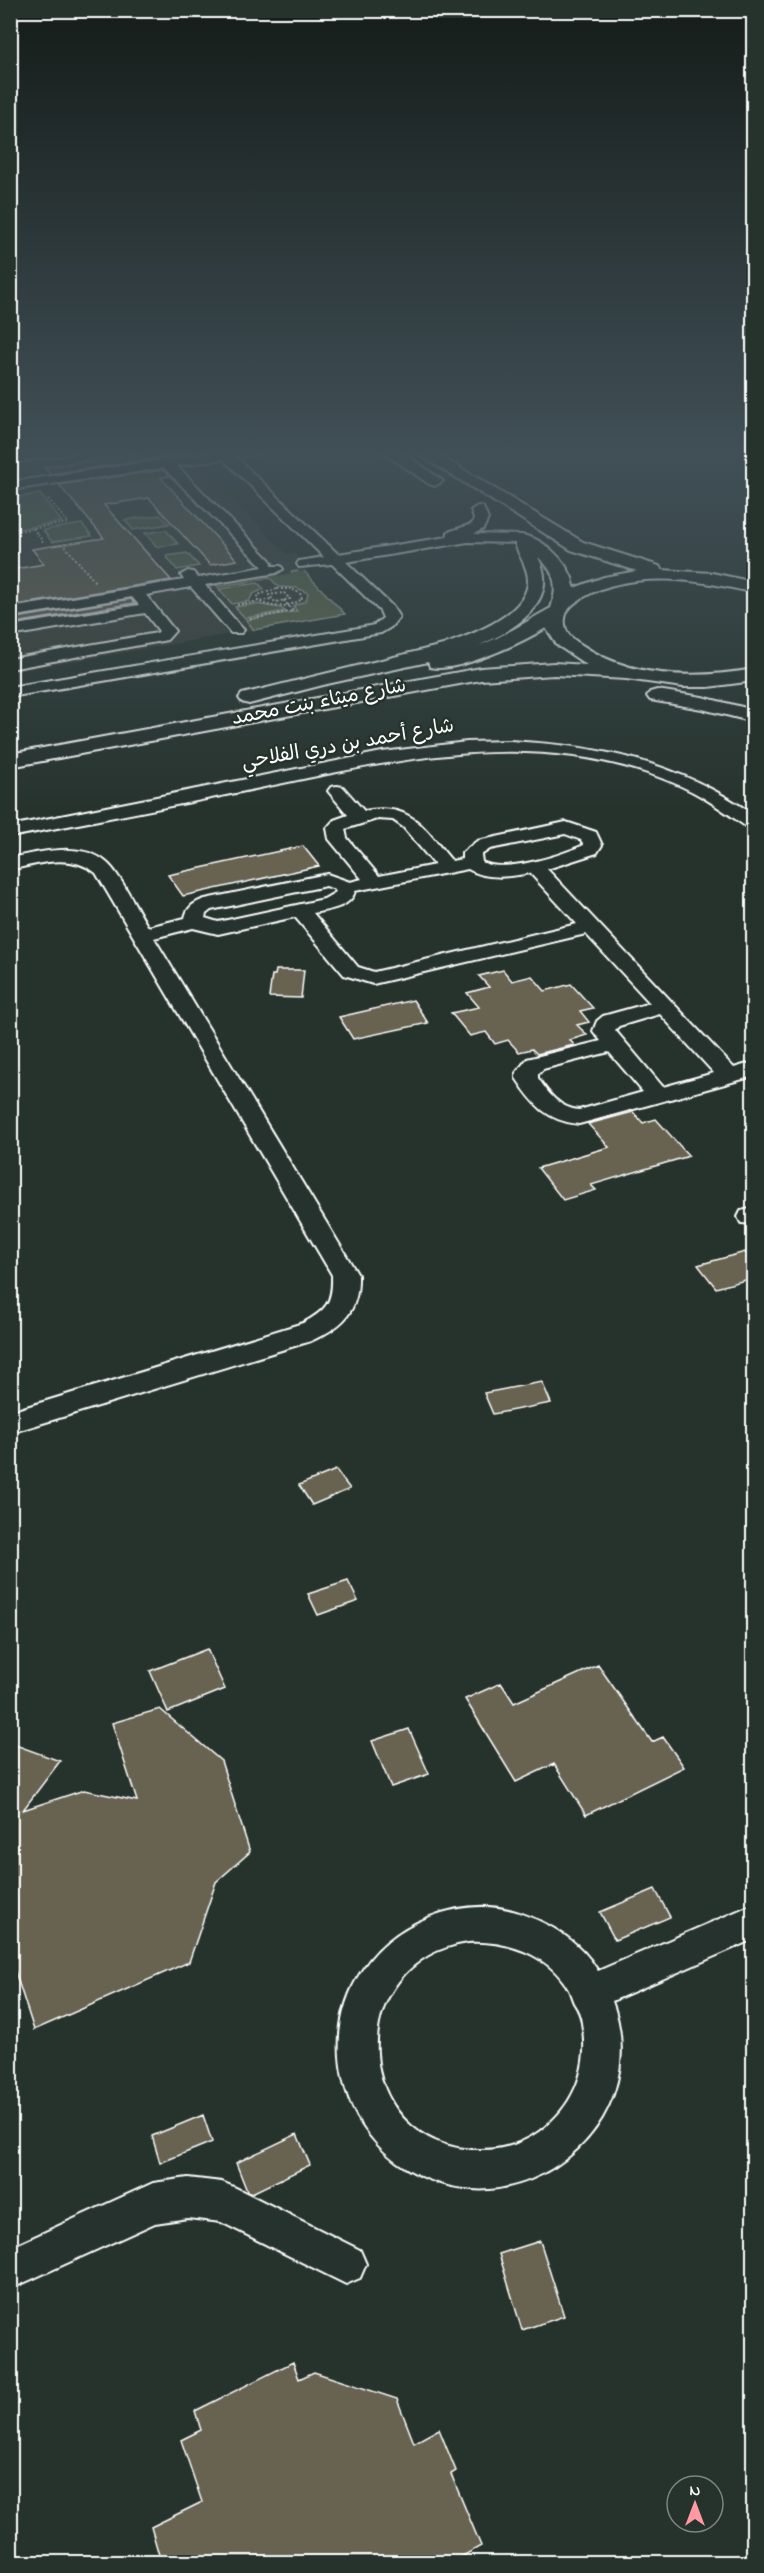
<svg xmlns="http://www.w3.org/2000/svg" width="764" height="2573" font-family="'Indie Flower','Playpen Sans Arabic',sans-serif">
	<style>
		.built { fill: #3a4138 }
		.green { fill: #5d6b4c; stroke: #aeb5a6; stroke-width: 1.5 }
		.building { fill: #686351; stroke: #fff; stroke-width: 1.5 }
		.lines { fill: none; stroke-linecap: round; stroke-linejoin: round }
		.minor-tunnel { stroke: #3c4742; stroke-width: 14; stroke-dasharray: 14 8; stroke-linecap: butt }
		.minor-casing { stroke: #fff; stroke-width: 4 }
		.major-casing { stroke: #fff; stroke-width: 4 }
		.path { stroke: #fff; stroke-width: 2; stroke-dasharray: 2 2; stroke-linecap: butt }
		.minor { fill: #26332d; fill-rule: evenodd }
		.major { fill: #26332d; fill-rule: evenodd }
		.labels { text-anchor: middle; dominant-baseline: central; stroke-width: 5; stroke-linejoin: round; paint-order: stroke }
		.far-street-label { font-size: 20px; fill: #fff; stroke: #26332d }
	</style>
	<rect width="100%" height="100%" fill="#26332d"/>
	<filter id="ink" filterUnits="userSpaceOnUse"><feTurbulence type="fractalNoise" baseFrequency=".0167" numOctaves="2"/><feDisplacementMap in="SourceGraphic" scale="12" xChannelSelector="R" yChannelSelector="G"/><feConvolveMatrix kernelMatrix="1 2 1 2 8 2 1 2 1" color-interpolation-filters="sRGB"/></filter>
	<g filter="url(#ink)">
		<path class="built" d="M11,450H185L287,554L294,553L304,564L309,569L303,570L345,614L11,672Z"/>
		<path class="green" d="M40,494L62,522L11,530V498Z
			M160,515L169,524L133,530L125,520Z
			M82,524L92,536L52,542L43,530Z
			M166,530L178,544L157,547L145,533Z
			M187,553L199,566L177,570L166,556Z
			M303,570L345,614L254,630L246,620L297,611L293,606L306,601L308,593L297,588L279,587L270,578L218,587L215,584Z
			M258,583L264,589L253,594L249,601L232,604L219,589Z
			M255,604L281,608L285,611L245,618L235,607Z"/>
		<path class="building" d="M166,450H185L188,454L50,474L44,467Z
			M163,470L169,476L161,478L237,560L210,565L149,498L104,505L171,580L10,606V570L44,564L32,549L104,538L59,485Z
			M131,599L134,603L10,624V619Z
			M303,846L319,866L183,896L168,875Z
			M276,970H304L301,998L269,997L272,975H275Z
			M503,970L512,981L532,976L545,991L571,984L593,1008L580,1011L589,1022L577,1025L587,1035L570,1040L574,1045L537,1054L532,1049L519,1052L508,1040L495,1044L486,1032L470,1036L451,1013L479,1007L467,993L489,987L479,976Z
			M413,1000L428,1023L353,1039L339,1017Z
			M633,1112L643,1123L656,1119L689,1156L591,1185L596,1190L563,1200L538,1168L609,1147L588,1124Z
			M745,1252L753,1263V1278L716,1288L698,1265Z
			M542,1382L551,1403L493,1414L484,1393Z
			M336,1470L350,1489L312,1505L299,1485Z
			M348,1581L358,1601L318,1615L308,1594Z
			M207,1649L225,1689L168,1712L150,1671Z
			M598,1665L652,1742L663,1737L684,1767L586,1815L554,1764L516,1782L465,1699L501,1683L514,1703Z
			M160,1709L221,1761L250,1852L216,1882L189,1962L34,2030L10,1956V1743L60,1761L23,1810L84,1790L137,1801L112,1723Z
			M409,1729L429,1774L391,1787L372,1741Z
			M655,1889L670,1917L615,1940L600,1912Z
			M203,2115L212,2142L160,2163L152,2136Z
			M297,2134L310,2165L252,2193L247,2191L236,2163Z
			M540,2241L564,2316L522,2330L499,2254Z
			M293,2362L299,2379L314,2372L397,2399L414,2443L439,2429L456,2471L451,2474L481,2546L452,2562H161L151,2527L202,2502L181,2440L201,2430L195,2411Z"/>
		<g class="lines">
			<path class="minor-tunnel" d="M276,569L304,564"/>
			<g class="minor-casing">
				<path id="minor" d="M42,450H75L69,454L10,463V455Z
					M233,450H267L261,454L236,457L338,554L447,537L448,532L472,524L474,519L471,510L478,506L483,507L488,519L483,529L474,534L522,535L529,539L522,543L468,542L346,562L392,606L399,617L391,627L381,633L10,697V687L364,627L374,625L383,618L380,611L332,564L299,567L297,564L299,561L324,557L223,459L177,466L270,560L272,563L270,566H281L283,569L276,573L205,585L241,627L244,630L241,633H231L191,587L146,595L175,631L167,640L10,669V659L157,633L159,631L145,613L10,636V626L139,605L132,597L10,617V608L184,580L181,575L188,571L193,572L198,578L263,567L164,468L10,490V482Z
					M510,741C601,746 678,762 754,815V829L748,828C724,811 701,794 674,783C536,725 395,760 255,789C174,806 92,821 10,837V826L382,752L467,742Z
					M337,786L343,787L364,811C413,802 424,829 452,861L462,859V853L477,841L566,822L596,832L602,845L597,853L547,869L734,1068L754,1062V1076L579,1124C547,1121 533,1104 516,1078V1073L527,1059L601,1041L593,1031L597,1021L603,1016L650,1003L586,934L373,984L344,975L295,917L218,934L193,928L154,938L358,1275C359,1312 343,1326 311,1341L10,1433V1412L303,1323C327,1310 333,1302 332,1275L96,873C71,853 40,863 10,870V858C41,852 88,839 112,868C126,885 136,908 148,927L185,918C187,907 195,902 205,899L327,874L350,882L362,879L329,839L327,828L334,820L348,815L328,791L331,787ZM377,819L393,820L403,827L435,865L379,876L347,838L345,829ZM565,834L581,840L584,845C561,855 505,874 482,862L481,855L490,849ZM468,869C487,880 509,877 530,873L577,924L374,972L358,967L313,913C327,910 351,908 355,891ZM326,886L334,889L336,892L324,899L218,922L205,918L206,914L211,910ZM660,1014L714,1073L663,1087L615,1030L619,1026ZM609,1052L643,1092L579,1110C559,1108 548,1093 538,1078V1074L543,1069Z
					M754,1208V1224L741,1223L738,1217L741,1211Z
					M754,1904V1939L612,2001C639,2074 602,2149 531,2179C510,2187 487,2192 464,2188C319,2168 292,1971 430,1917C459,1906 490,1903 519,1913C551,1924 580,1941 598,1971ZM468,1942C507,1940 549,1954 569,1990C571,1994 572,1999 574,2003C578,2009 581,2014 582,2023C589,2060 579,2096 551,2122C530,2142 505,2151 477,2150C349,2146 341,1961 468,1942Z
					M188,2178L222,2182L236,2188L360,2250L366,2264L360,2278L346,2284L221,2222L188,2218L155,2223L10,2289V2248L153,2183Z"/>
			</g>
			<g class="major-casing">
				<path id="major" d="M380,450H399L443,481L435,486L429,484Z
					M412,450H431L583,542L659,566L662,570L712,573L754,582V593C701,580 633,569 584,597C573,603 563,611 565,625C566,635 574,640 582,645C632,679 696,679 754,669V681L708,687H683L626,679L554,675L481,680L10,767V754L481,668L554,663L587,665L557,645L546,628C523,642 456,674 430,667L428,662L327,684L249,704L242,702L239,698L242,694L443,645C470,635 528,615 528,580C528,566 517,554 514,540L517,536C538,531 574,566 574,588L604,577L637,571L571,550ZM538,557C556,572 558,587 551,608C525,622 503,637 475,647C511,633 562,602 538,557Z
					M657,690L702,697L754,710V722L702,709L650,700L647,696L650,692Z"/>
			</g>
			<path class="path" d="M33,528L43,542
				M10,532L68,523L47,497
				M65,546L95,582
				M277,589H291L300,593L302,599C288,608 273,609 258,601V595Z
				M284,593L290,599L275,602L269,595Z
				M237,605L272,599
				M250,619L293,611L283,600"/>
			<use href="#minor" class="minor"/>
			<use href="#major" class="major"/>
		</g>
	</g>
	<linearGradient id="sky" x2="0" y2="1"><stop stop-color="#151c19"/><stop offset="0.56" stop-color="#415057"/><stop offset="1" stop-color="#415057" stop-opacity="0"/></linearGradient>
	<rect width="764" height="810" fill="url(#sky)"/>
	<g class="labels">
		<g class="far-street-label">
			<text transform="translate(319 703) rotate(-11)">شارع ميثاء بنت محمد</text>
			<text transform="translate(348 745) rotate(-10)">شارع أحمد بن دري الفلاحي</text>
		</g>
	</g>
	<rect width="764" height="2573" fill="none" stroke="#26332d" stroke-width="36"/>
	<rect x="18" y="18" width="728" height="2537" fill="none" stroke="#fff" stroke-width="2" filter="url(#ink)"/>
	<g transform="translate(695 2504)"><circle r="28" fill="#26332d" stroke="#7d8581" stroke-width="1.5"/>
	<path d="M0-4.5L10 22L0 15L-10 22Z" fill="#ff9aa2"/>
	<text y="-9" font-size="16" font-weight="bold" text-anchor="middle" fill="#ffffff">N</text>
	</g>
</svg>
